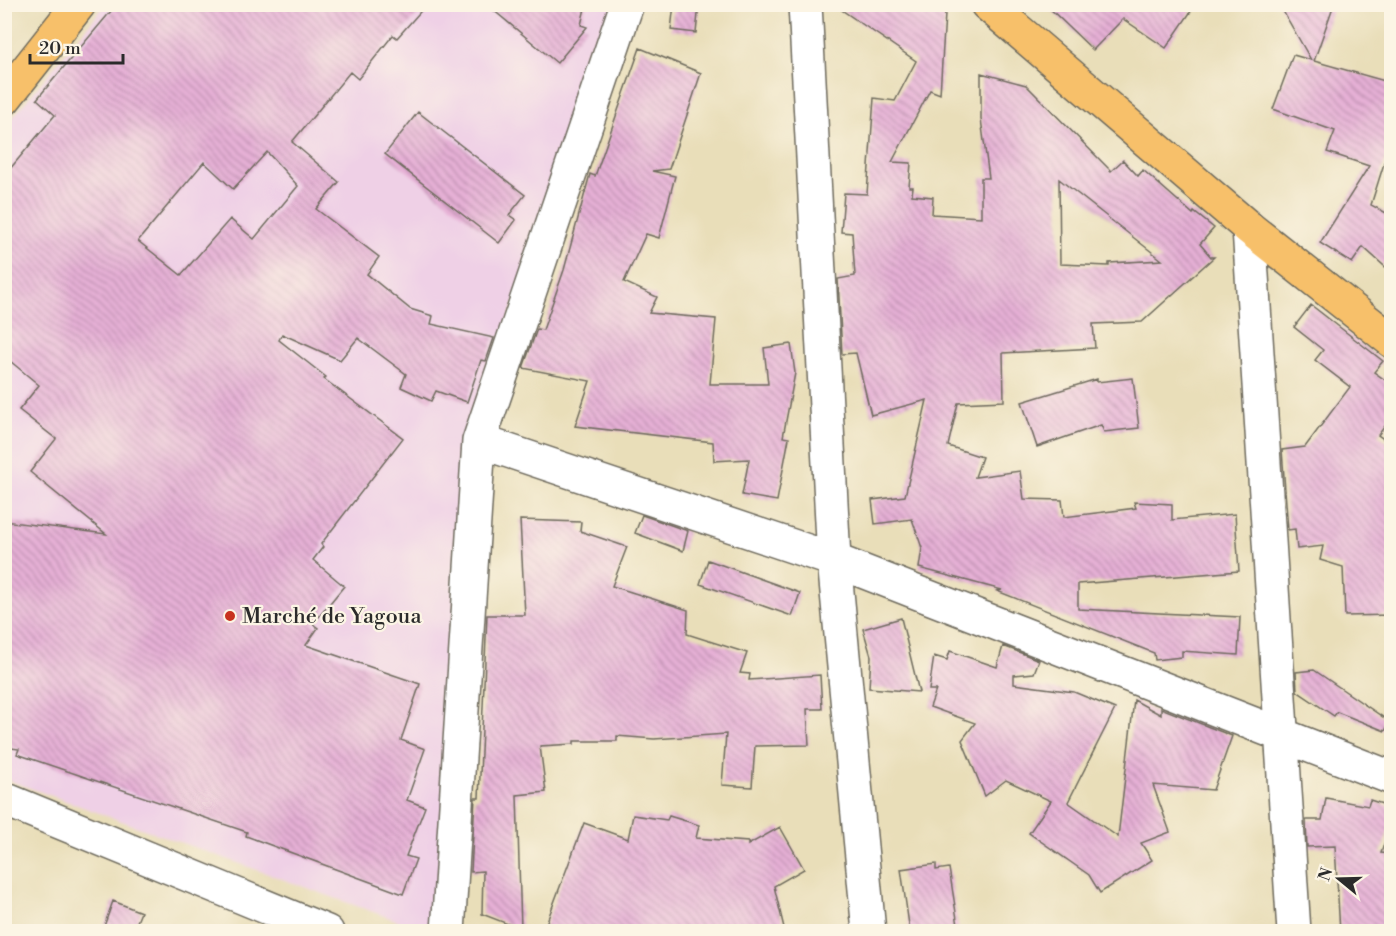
<svg xmlns="http://www.w3.org/2000/svg" width="1396" height="936" font-family="'Libre Bodoni',serif">
	<style>
		.built { fill: #efd0e6 }
		.building { fill: url(#building-back-hatch); fill-rule: evenodd }
		.lines { fill: none; stroke-linecap: round; stroke-linejoin: round }
		.street-casing { stroke: #6e6a5d; stroke-width: 36 }
		.primary-casing { stroke: #6e6a5d; stroke-width: 36 }
		.street { stroke: #fff; stroke-width: 33 }
		.primary { stroke: #f7c06b; stroke-width: 33 }
		.poi-dot { fill: #c8321e; stroke: #fcf5e5; stroke-width: 2 }
		.labels { text-anchor: middle; dominant-baseline: central; stroke-width: 4.5; stroke-linejoin: round; paint-order: stroke }
		.poi-label { font-size: 22px; fill: #2b2b2b; stroke: #fcf5e5; text-anchor: start }
	</style>
	<defs>
		<pattern id="building-back-hatch" width="6" height="6" patternUnits="userSpaceOnUse" patternTransform="scale(1.5)"><rect width="6" height="6" fill="#e6b0d6"/><path d="M-1 5l2 2M0 0l6 6M5-1l2 2" fill="none" stroke="#bb8fae"/></pattern>
	</defs>
	<rect width="100%" height="100%" fill="#fcf5e5"/>
	<filter id="ink" filterUnits="userSpaceOnUse"><feTurbulence type="fractalNoise" baseFrequency=".0167" numOctaves="2"/><feDisplacementMap in="SourceGraphic" scale="12" xChannelSelector="R" yChannelSelector="G"/><feConvolveMatrix kernelMatrix="1 2 1 2 8 2 1 2 1" color-interpolation-filters="sRGB"/></filter>
	<filter id="wash" filterUnits="userSpaceOnUse"><feTurbulence type="fractalNoise" baseFrequency=".008" numOctaves="4" result="noise"/><feDisplacementMap in="SourceGraphic" scale="24" xChannelSelector="R" yChannelSelector="G"/><feGaussianBlur stdDeviation="1.35" result="paint"/><feColorMatrix in="noise" values="0 0 0 0 0 0 0 0 0 0 0 0 0 0 0 0 0 1.4 0 .05"/><feComposite in="paint" operator="in"/></filter>
	<g filter="url(#wash)">
		<rect width="100%" height="100%" fill="#e9deb9"/>
		<path class="built" d="M105,5H615L463,453L439,931H426L5,779L4,128Z"/>
		<g id="blocks">
			<path class="building" d="M117,4H427L397,38L393,35L358,79L350,72L292,142L339,182L316,209L379,257L367,274L410,309L433,316L431,324L494,338L486,361L481,360L467,402L436,391L431,401L401,387L406,374L358,338L340,360L282,334L279,340L326,377L324,379L403,438L321,544L323,547L313,560L344,586L313,624L318,628L306,645L420,684L401,740L425,749L407,800L425,807L406,856L416,859L403,894L246,836L247,832L17,754L19,749L4,747V521L106,534L30,472L56,439L19,410L39,385L4,356V176L55,115L37,99ZM267,152L298,186L254,239L230,219L181,275L138,241L204,162L233,189Z
				M486,4H586L581,25L587,27L557,63Z
				M674,4H699L696,33L671,30Z
				M833,4H933L945,14L940,94L930,90L892,162L911,163L909,187H913L912,195L933,197L932,214L981,217V178H989L981,119V73L1026,85L1111,171L1123,160L1138,176L1143,170L1193,214L1194,212L1214,228L1200,244L1211,257H1214L1142,322L1093,324L1095,348L1003,353L1004,401L958,403L948,446L982,457L975,477L1020,471L1024,499L1062,500L1064,517L1136,508L1134,502L1172,504V520L1235,514L1239,571L1078,584V609L1240,617L1238,655L1182,651V657L1155,660L1154,653L997,591L1002,590L919,568L922,548L912,519L875,524L872,500L905,496L927,400L871,415L856,353L842,354L838,279L855,276L852,233L841,232L844,193L867,194L874,98L895,101L916,61ZM1059,179L1162,260L1109,263V266L1060,264Z
				M1045,4H1196L1166,48L1123,19L1093,50Z
				M1279,4H1334L1314,61L1392,83V138L1371,205L1392,216V273L1363,247L1352,263L1320,243L1369,166L1327,152L1335,131L1273,109L1293,55L1311,60Z
				M640,48L701,73L669,169L652,171L675,176L659,238L646,234L624,282L657,297L649,313L716,319L710,384H768L764,348L791,344L795,373L783,437L789,438L777,501L742,495L749,459L714,461L713,442L575,426L590,381L523,368L537,329L543,330L564,270L590,174L595,176Z
				M418,112L525,195L509,215L516,220L499,243L385,154Z
				M1311,305L1383,361L1374,372L1392,385V417L1378,435L1392,445V615L1345,616L1343,567L1320,560L1323,546L1297,549L1295,529L1288,530L1282,450L1305,447L1350,387L1315,360L1323,350L1294,327Z
				M1133,378L1139,428L1104,432L1101,425L1037,447L1022,402L1097,379V382Z
				M642,515L688,531L683,551L635,533Z
				M520,520L581,522L580,531L627,547L612,586L688,610L687,634L747,653L740,673L750,674L749,680L820,675L822,709H807L809,745L755,746L752,787L722,785L726,734L654,739L617,736V741H574V744L540,746L546,792L517,795L521,929L482,914L483,871L471,872L475,798H479L487,615H525Z
				M708,560L800,593L792,616L700,584Z
				M901,618L919,692L869,688L871,656L863,629Z
				M1003,646L1039,660L1034,673L1014,675V684L1074,692L1115,709L1068,802L1118,837L1134,700L1161,715V708L1232,736L1213,790L1153,785L1170,832L1141,843L1152,860L1100,893L1089,875L1029,833L1051,801L1006,780L985,796L962,740L975,723L930,707L936,690H929L934,656L947,660L950,651L997,667Z
				M1314,670L1390,722L1385,731L1337,712L1334,716L1297,691L1296,672Z
				M1326,798L1368,806L1370,800L1392,807V821L1381,853L1392,854V932H1340L1335,846L1307,847L1306,820H1322Z
				M633,815L667,820L669,816L699,825L696,838L748,842V845L780,827L804,869L774,886L785,932H543L584,823L628,839Z
				M936,864V870L949,868L959,932H910L901,869Z
				M113,901L141,912L133,932H102Z"/>
		</g>
	</g>
	<g filter="url(#ink)">
		<use href="#blocks" fill-opacity="0" stroke="#6e6a5d" stroke-width="1.5"/>
		<g class="lines">
			<g class="street-casing">
				<path id="street" d="M805,4L834,560L869,932
					M1249,228L1294,932
					M479,441L834,560L1392,778
					M4,799L327,932
					M448,932L479,441L627,4"/>
			</g>
			<g class="primary-casing">
				<path id="primary" d="M987,4L1249,228L1392,341
					M4,99L79,4"/>
			</g>
			<use href="#street" class="street"/>
			<use href="#primary" class="primary"/>
		</g>
	</g>
	<circle class="poi-dot" cx="230" cy="616" r="6"/>
	<g class="labels">
		<g class="poi-label">
			<text x="242" y="616">Marché de Yagoua</text>
		</g>
	</g>
	<rect width="1396" height="936" fill="none" stroke="#fcf5e5" stroke-width="24"/>
	<g transform="translate(1339 879) rotate(289)" stroke="#fcf5e5" stroke-width="4.5" paint-order="stroke">
	<path d="M0-4.5L10 22L0 15L-10 22Z" fill="#2b2b2b"/>
	<text y="-9" font-size="16" font-weight="bold" text-anchor="middle" fill="#2b2b2b">N</text>
	</g>
	<path d="M30 54v9h93v-9" fill="none" stroke="#2b2b2b" stroke-width="3"/>
	<text x="39" y="54" font-size="18" fill="#2b2b2b" stroke="#fcf5e5" stroke-width="4.5" paint-order="stroke">20 m</text>
</svg>
